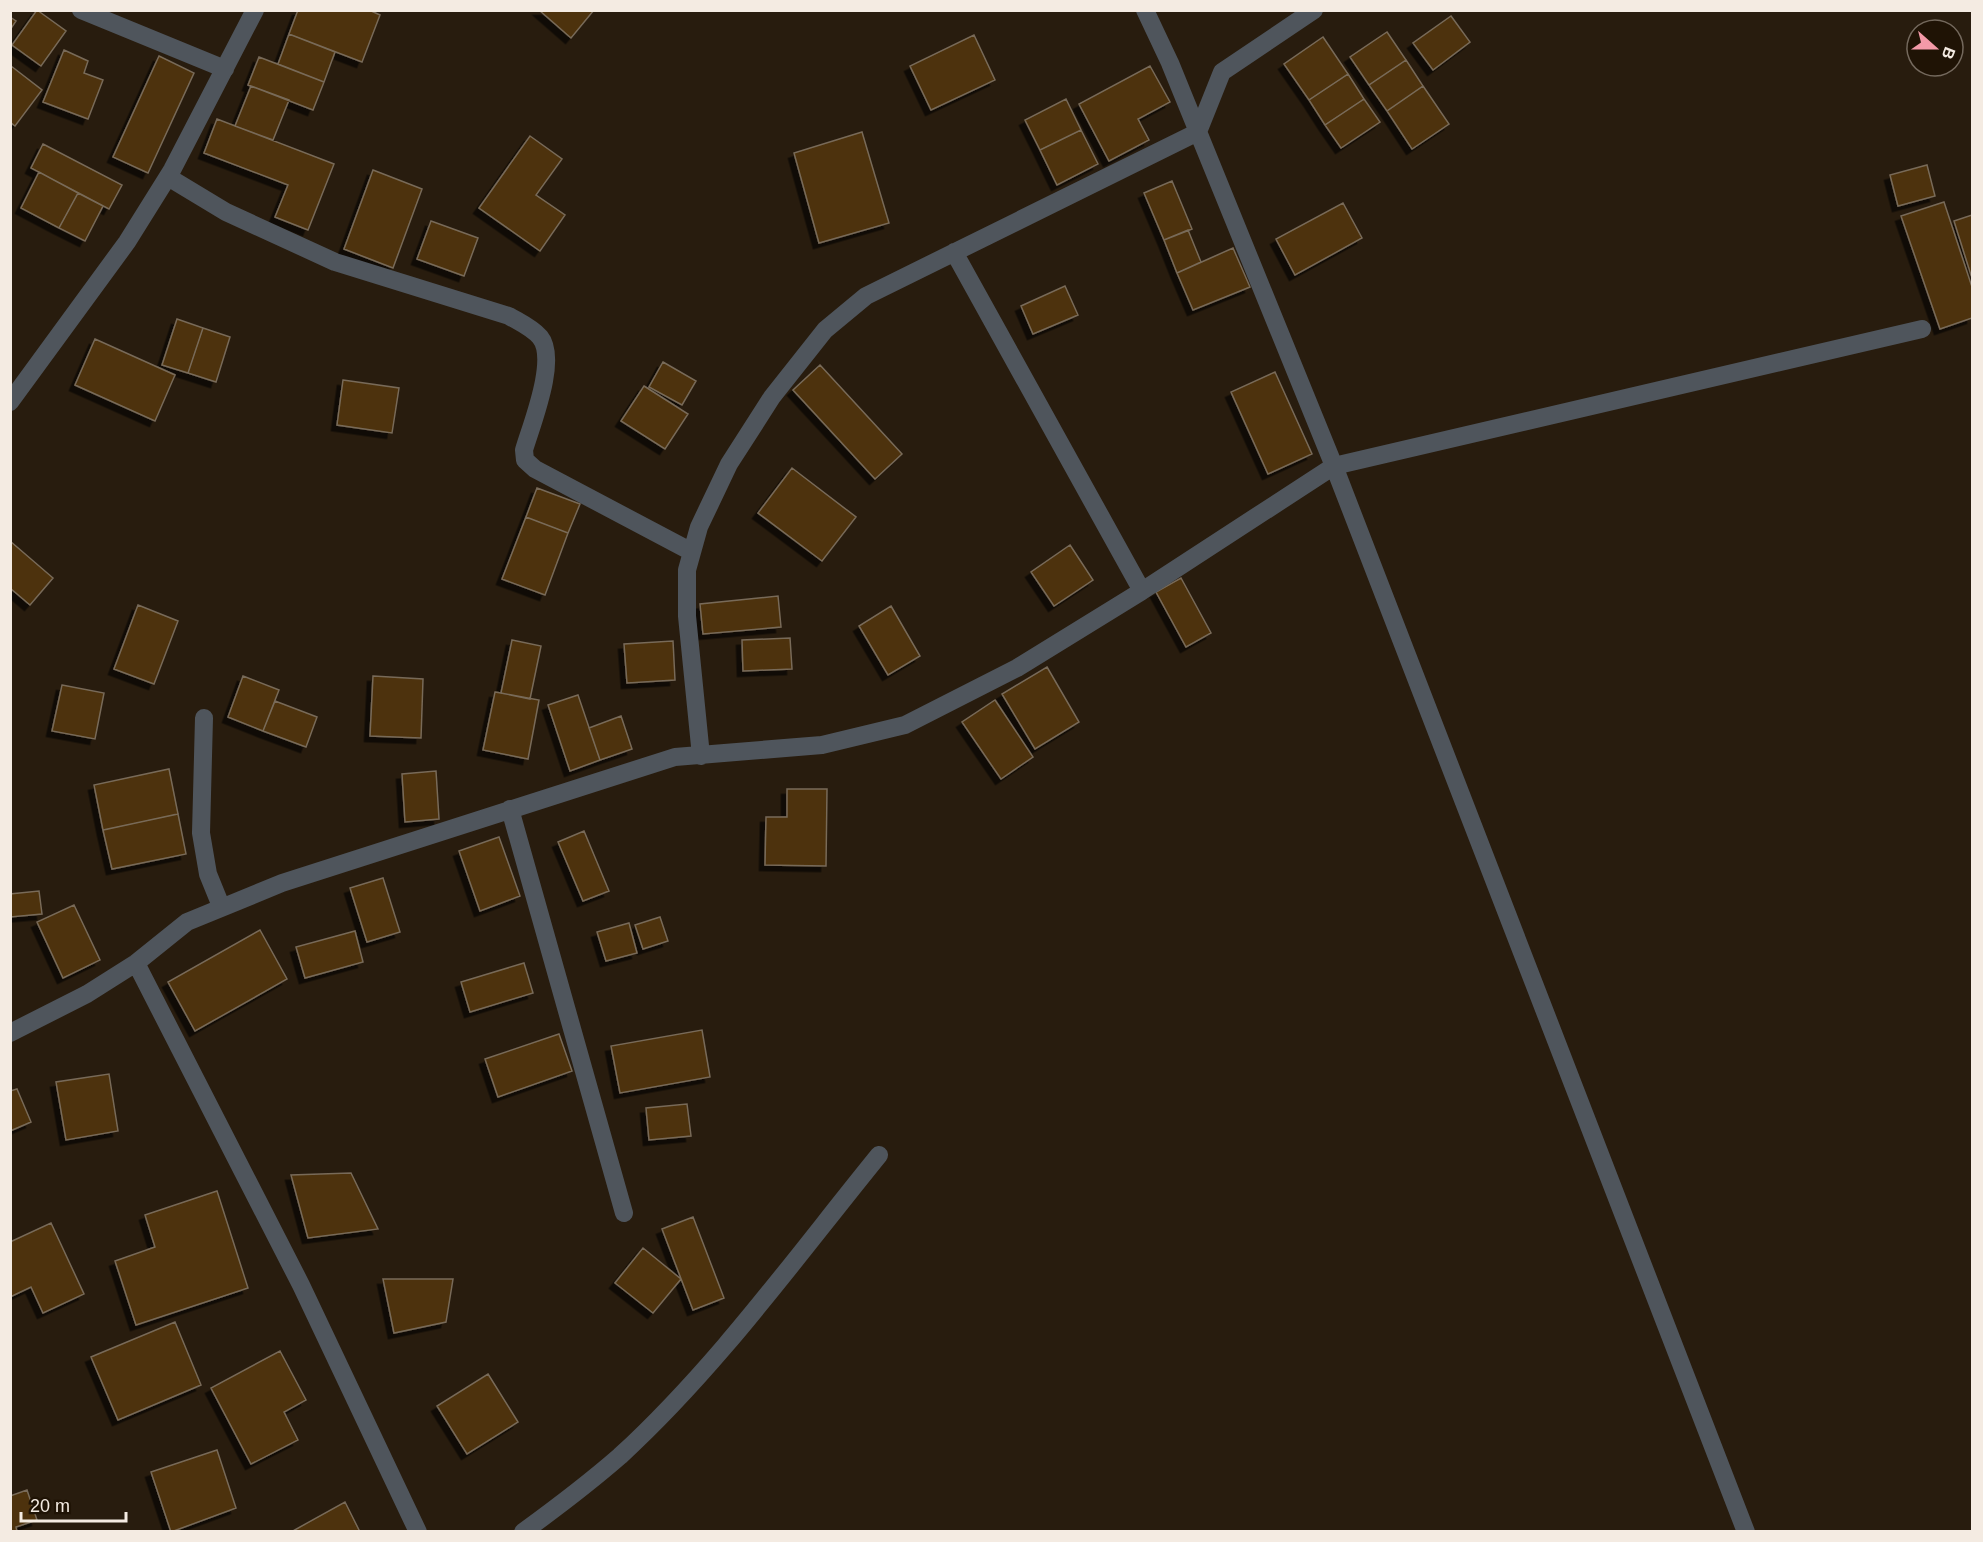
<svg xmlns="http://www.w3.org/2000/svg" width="1983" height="1542" font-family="Helvetica,sans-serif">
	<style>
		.building { fill: #4d3108; stroke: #786a59; stroke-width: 1.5; filter: url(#shadow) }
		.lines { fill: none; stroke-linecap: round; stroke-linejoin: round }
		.minor { stroke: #4f555c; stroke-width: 18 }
	</style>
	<defs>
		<filter id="shadow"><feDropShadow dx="-5.5" dy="5.5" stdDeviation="0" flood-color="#0009"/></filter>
	</defs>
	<rect width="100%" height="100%" fill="#281c0e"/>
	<path class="building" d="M37,10L66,31L41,66L12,45Z
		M298,10H369L380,15L362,62L289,34Z
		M539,10H594L571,38Z
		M1451,16L1470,42L1433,70L1413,43Z
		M10,17L16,21L10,30Z
		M1387,32L1406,60L1369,85L1350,57Z
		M289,34L335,52L324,82L278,64Z
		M974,35L995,80L931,110L910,66Z
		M1323,37L1348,74L1309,100L1284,64Z
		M64,50L88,61L84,73L103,80L88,119L43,102Z
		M159,56L194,73L148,173L113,157Z
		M259,57L324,82L313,110L248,85Z
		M1406,60L1423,86L1387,111L1369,85Z
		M11,66L42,90L15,126L10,122Z
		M1150,66L1170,102L1138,119L1149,140L1109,161L1079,104Z
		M1348,74L1364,99L1325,125L1309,100Z
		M251,86L289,100L273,140L235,126Z
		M1423,86L1449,124L1412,149L1387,111Z
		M1066,99L1081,130L1040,150L1025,120Z
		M1364,99L1380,122L1341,148L1325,125Z
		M217,119L334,164L308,230L275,217L288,185L204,153Z
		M1081,130L1098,164L1057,185L1040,150Z
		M862,132L889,223L819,243L794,153Z
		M530,136L562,159L536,195L565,215L540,251L479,208Z
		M43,144L122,185L109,209L31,168Z
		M1927,165L1935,196L1898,206L1890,175Z
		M373,170L422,189L393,268L344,249Z
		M39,172L78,193L59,228L21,208Z
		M1172,181L1192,229L1164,240L1144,193Z
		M78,193L103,206L85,241L59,228Z
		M1944,202L1972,287V318L1940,329L1901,216Z
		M1343,203L1362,238L1295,275L1276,239Z
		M1972,215V274L1971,275L1954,221Z
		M431,221L478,238L464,276L417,259Z
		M1188,230L1201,262L1177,273L1164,240Z
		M1233,248L1250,287L1193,310L1177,273Z
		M1065,286L1078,315L1033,334L1021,306Z
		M177,319L203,328L188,373L162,365Z
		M203,328L230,337L216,382L188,373Z
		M95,339L175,375L155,421L75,385Z
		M663,362L696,381L682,405L649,387Z
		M820,365L902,454L875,479L793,390Z
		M1275,372L1312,454L1268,474L1231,392Z
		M343,380L399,388L392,433L337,425Z
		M644,386L688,414L665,449L621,421Z
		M792,468L856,517L822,561L758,513Z
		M537,488L580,504L568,533L526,517Z
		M526,517L568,533L545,595L502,579Z
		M10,541L53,578L30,605L10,588Z
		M1070,545L1093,580L1054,606L1031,572Z
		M1181,578L1211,633L1186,647L1156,592Z
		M778,596L781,627L703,634L700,604Z
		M138,605L178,621L154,684L114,669Z
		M891,606L920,656L888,675L859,626Z
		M790,638L792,669L743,671L742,640Z
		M512,640L541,646L530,699L501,693Z
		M673,641L675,680L627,683L624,644Z
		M1047,667L1079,722L1035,749L1002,694Z
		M243,676L279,690L263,731L228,717Z
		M373,676L423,679L421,738L370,736Z
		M62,685L104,693L95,739L52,731Z
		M495,692L539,700L528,759L483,750Z
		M578,695L600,760L570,771L548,705Z
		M995,700L1033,757L1001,779L962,722Z
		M275,701L317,717L306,747L263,731Z
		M621,716L632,749L600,760L589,728Z
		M169,769L178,814L103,830L94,785Z
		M436,771L439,819L405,822L402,774Z
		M787,789H827L826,866L765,865L766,817H787Z
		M178,814L186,854L112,869L103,830Z
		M584,831L609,891L583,901L558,842Z
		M499,837L520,896L480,911L459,851Z
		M383,878L400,932L367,942L350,888Z
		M39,891L42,914L10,917V894Z
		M74,905L100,960L63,978L37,922Z
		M660,917L668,941L643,949L635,925Z
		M629,923L637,953L606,961L597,932Z
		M260,930L287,979L195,1031L168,982Z
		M355,931L363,962L305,978L296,947Z
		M524,963L533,993L470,1012L461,982Z
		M702,1030L710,1077L620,1093L611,1046Z
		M559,1034L572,1071L498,1097L485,1059Z
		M109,1074L118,1131L66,1140L56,1082Z
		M17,1089L31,1122L10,1131V1091Z
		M687,1104L691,1136L649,1140L646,1108Z
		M351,1173L378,1229L308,1238L291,1175Z
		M217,1191L248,1288L136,1325L115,1261L155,1247L145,1215Z
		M693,1217L724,1298L693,1310L662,1229Z
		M51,1223L84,1294L43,1313L31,1287L10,1297V1242Z
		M643,1248L681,1279L653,1313L615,1283Z
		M383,1279H453L446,1322L394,1333Z
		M175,1322L201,1385L118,1420L91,1357Z
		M280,1351L306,1400L284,1412L298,1440L251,1464L211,1388Z
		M488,1374L518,1422L467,1454L437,1406Z
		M217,1450L236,1508L171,1532L151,1472Z
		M27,1490L37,1520L16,1527L17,1532H10V1496Z
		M345,1502L360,1532H291Z"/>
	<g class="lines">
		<path class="minor" d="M81,10L225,69
			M1145,10L1170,63L1334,466L1746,1532
			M168,177L226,212L335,262L509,316C519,322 531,327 540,337C558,359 532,423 524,450L525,460L535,469L692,552
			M954,252L1142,591
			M10,402L127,242L172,170L255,10
			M204,718L201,833L208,874L221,906
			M701,756L687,616V570L699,527L729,464L772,397L825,330L866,296L1198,132L1222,72L1314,10
			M510,809L624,1213
			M136,963L301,1285L418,1532
			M10,1033L87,994L136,963L187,922L282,883L675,757L822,745L905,725L1017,668L1142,591L1334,466L1922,329
			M523,1532C556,1508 589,1483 620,1456C717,1367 796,1257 879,1155"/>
	</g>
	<rect width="1983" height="1542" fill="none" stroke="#f4ebe2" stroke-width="24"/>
	<g transform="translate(1935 48) rotate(111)"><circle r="28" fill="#1f1305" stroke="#74695d" stroke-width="1.5"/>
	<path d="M0-4.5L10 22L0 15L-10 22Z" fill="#f39aa8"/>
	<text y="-9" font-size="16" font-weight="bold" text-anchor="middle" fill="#f4ebe2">B</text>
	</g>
	<path d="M21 1512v9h105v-9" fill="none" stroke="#f4ebe2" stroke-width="3"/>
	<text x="30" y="1512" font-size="18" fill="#f4ebe2" stroke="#1f1305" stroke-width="4.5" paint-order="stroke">20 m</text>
</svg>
